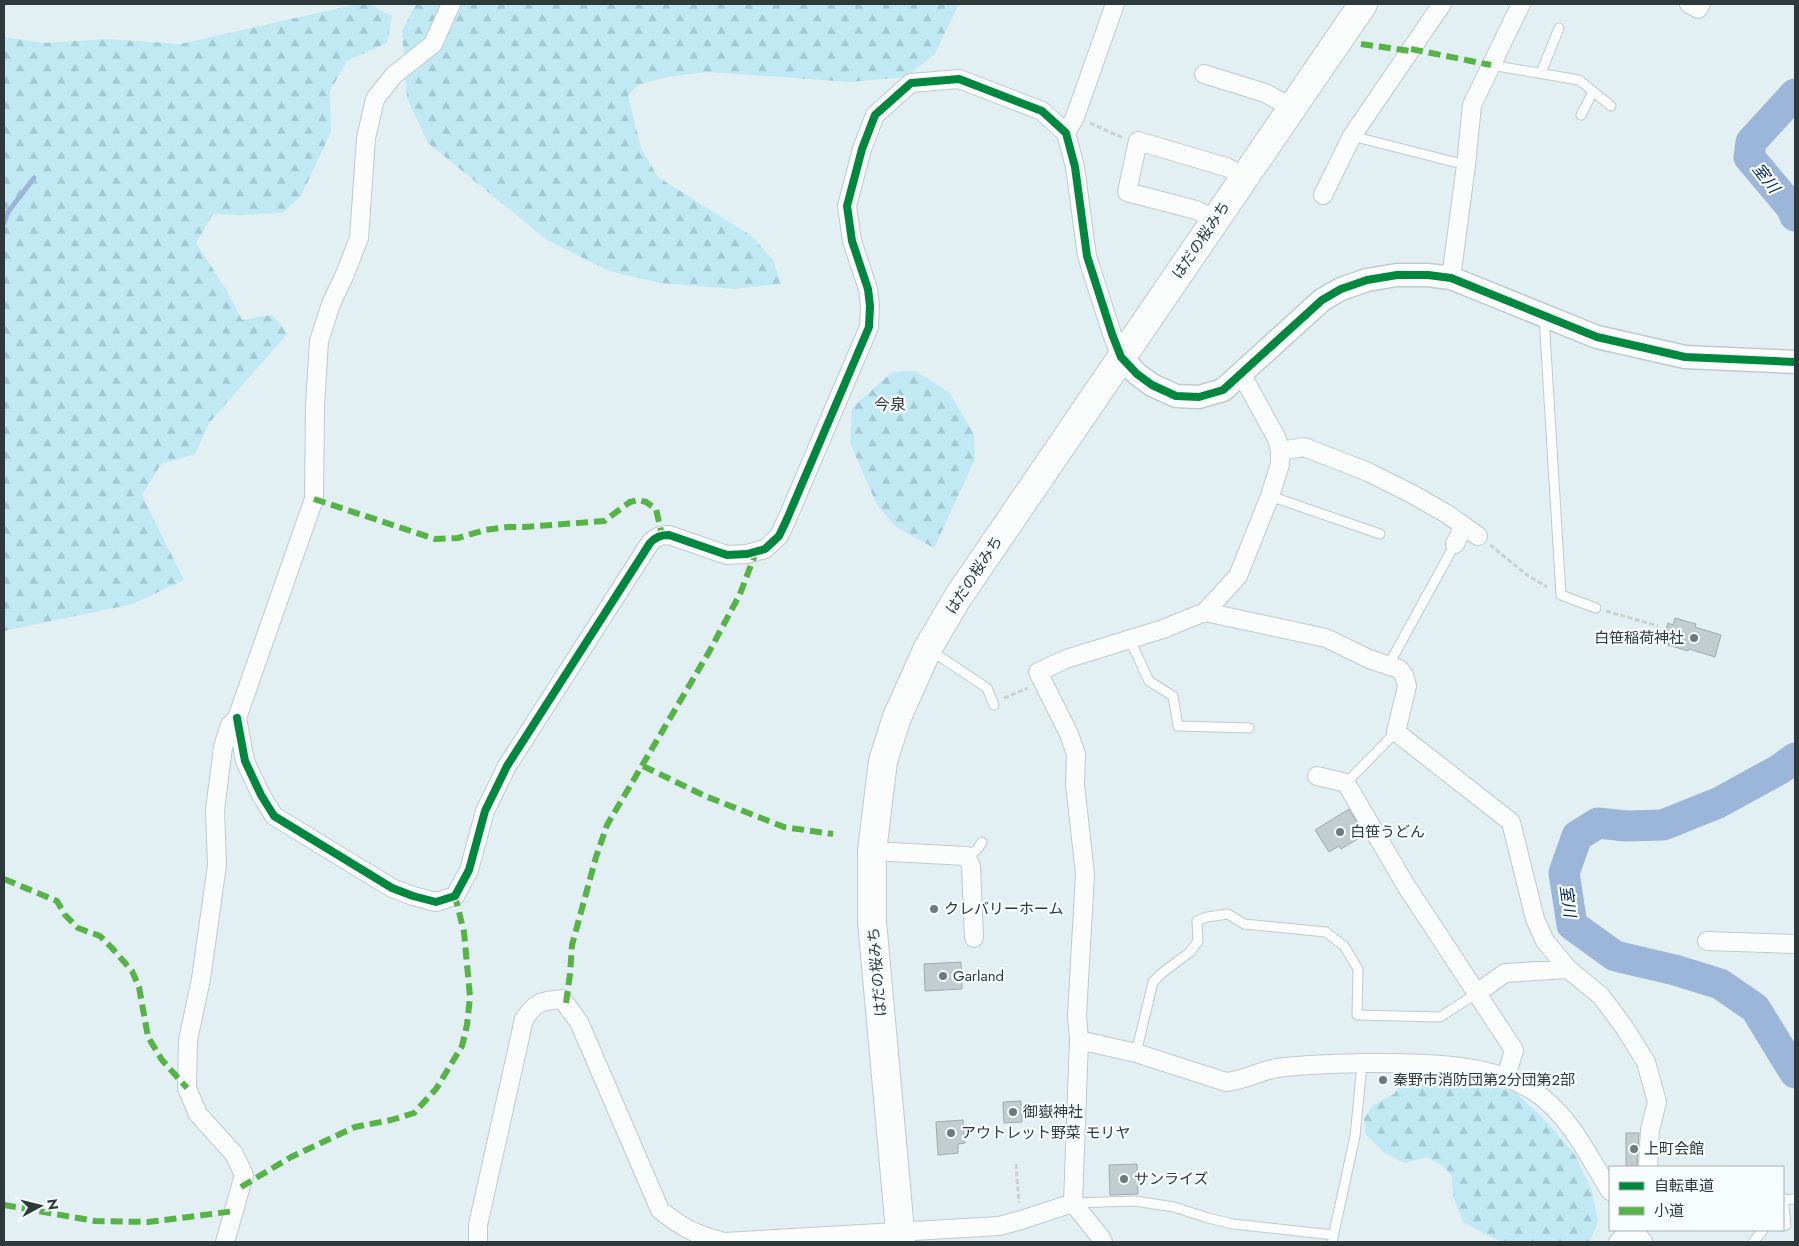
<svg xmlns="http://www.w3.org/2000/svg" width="1799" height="1246" font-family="Jost,'Noto Sans JP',sans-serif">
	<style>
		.forest { fill: url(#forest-firs) }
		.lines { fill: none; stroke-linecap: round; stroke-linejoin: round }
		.stream { stroke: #9bb6d9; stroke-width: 5 }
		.river { stroke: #9bb6d9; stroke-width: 31 }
		.building { fill: #c2cdcf; stroke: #9fabac }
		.service-casing { stroke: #bfcace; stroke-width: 11 }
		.minor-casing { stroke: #bfcace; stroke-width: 20 }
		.tertiary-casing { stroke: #bfcace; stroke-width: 25 }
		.primary-casing { stroke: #bfcace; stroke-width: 30 }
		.path { stroke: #ccd0d1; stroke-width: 3; stroke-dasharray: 5 2.5; stroke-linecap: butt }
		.service { stroke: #fbfdfd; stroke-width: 9 }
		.minor { stroke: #fbfdfd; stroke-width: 18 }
		.tertiary { stroke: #fbfdfd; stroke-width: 22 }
		.primary { stroke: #fbfdfd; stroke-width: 28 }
		.quiet { stroke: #56b346; stroke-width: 6; stroke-dasharray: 12 6; stroke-linecap: butt }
		.cycleway-casing { stroke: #f8fdff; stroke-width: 11 }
		.cycleway { stroke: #00873e; stroke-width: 8 }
		.poi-dot { fill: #6d797c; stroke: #f8fdff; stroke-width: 2 }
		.labels { text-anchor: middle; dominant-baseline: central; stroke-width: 4.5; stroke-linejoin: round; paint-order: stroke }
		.street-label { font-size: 15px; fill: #2e393c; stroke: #f8fdff }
		.poi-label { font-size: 15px; fill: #2e393c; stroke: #f8fdff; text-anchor: start }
		.water-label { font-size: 16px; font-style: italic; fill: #00255f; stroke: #f8fdff }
		.neighbourhood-label { font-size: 16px; fill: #2e393c; stroke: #f8fdff }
	</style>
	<defs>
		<pattern id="forest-firs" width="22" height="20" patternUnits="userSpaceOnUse" patternTransform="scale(1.25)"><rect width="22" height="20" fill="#c0e9f4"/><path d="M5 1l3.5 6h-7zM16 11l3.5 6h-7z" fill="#a5c9d2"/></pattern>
	</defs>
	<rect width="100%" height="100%" fill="#e2f0f4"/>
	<path class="forest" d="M358,4H370L392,16L387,43L347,61L330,91L331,132L301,196L282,213L245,215L213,214L196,243L227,291L242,320L272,315L288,333L209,423L195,454L161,464L142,495L184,580L133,604L4,631V37L43,43L108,39L180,44Z
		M416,4H959L934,55L906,77L850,82L708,72L666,77L638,85L628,95L641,148L658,177L753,237L773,260L781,284L734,289L660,283L609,271L547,240L428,143L407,98L402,31Z
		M915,371L949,392L974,434L975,459L934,548L896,527L877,505L850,443L852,408L892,372Z
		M1440,1077L1477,1082L1515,1092L1547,1122L1575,1155L1592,1191L1598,1221L1590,1242H1501L1464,1223L1453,1197L1452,1176L1443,1166L1427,1157L1404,1163L1383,1152L1366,1135L1364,1119L1372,1106L1394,1094L1405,1078Z"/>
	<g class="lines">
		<path class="stream" d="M4,223L8,212L34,178"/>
		<path class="river" d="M1795,94L1751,142L1749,157L1791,207L1795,216
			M1795,758L1780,769L1718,803L1663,825L1626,826L1598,823L1577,836L1564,873L1572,925L1615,956L1675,970L1720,984L1755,1008L1795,1073"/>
	</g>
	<path class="building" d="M1675,618L1696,624L1695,627L1721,635L1715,657L1689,649L1688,651L1668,645L1670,639L1664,637L1668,623L1673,625Z
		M1349,809L1364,835L1341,849L1339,846L1329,852L1315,830Z
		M961,962L962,989L925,991L924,964Z
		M1021,1101L1022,1122L1004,1123L1003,1102Z
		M963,1120L965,1143L958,1144V1153L938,1155L936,1122Z
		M1626,1133H1639L1637,1166H1626Z
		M1137,1164L1138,1194L1110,1195L1109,1165Z"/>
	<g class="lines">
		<g class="service-casing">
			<path id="service" d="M1491,65L1579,80L1611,106
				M1541,73L1559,28
				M1581,115L1593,92
				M1352,136L1466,165
				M1544,317L1561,595L1596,608
				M1270,496L1380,534
				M1130,640L1149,681L1173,696L1178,726L1249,728
				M930,650L987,688L994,705
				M1388,666L1455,544
				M1346,783L1396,732
				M966,856L977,850L982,842
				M1136,1053L1153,982L1162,973L1190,952L1198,941L1197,921L1207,917L1228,914L1244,924L1326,932L1344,946L1358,969L1357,1015L1440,1017L1477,993
				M1783,1198L1786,1225H1783
				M1783,1200L1795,1199
				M1073,1203L1135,1201L1174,1207L1208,1218L1233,1224L1333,1235
				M1332,1242L1355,1136L1362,1064
				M1753,1242L1763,1230"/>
		</g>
		<g class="minor-casing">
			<path id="minor" d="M1689,4L1698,9L1701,4
				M1204,74L1265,93L1291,107
				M1066,133L1075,117L1115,4
				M1323,195L1352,136L1442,4
				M1215,220L1196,210L1127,192L1138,141L1226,167L1244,176
				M1451,278L1466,165L1472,105L1521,4
				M1280,451L1304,447L1368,472L1412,494L1447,514L1478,536
				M1455,544L1464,526
				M1205,612L1326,638L1369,659L1399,669L1404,675L1407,686L1396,732L1511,822L1535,919L1545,941L1568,969L1601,996L1624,1027L1646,1062L1657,1102L1650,1130L1648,1167
				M237,718L245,761L261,795L274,816L392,888L413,896L436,902L455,896L469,870L485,811L507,766L650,543C656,537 660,535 669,535L727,555L747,554L765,549L779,536L787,519L869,327L870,306L868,289L852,241L847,206L862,149L875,115L911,83L959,79L1042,111L1066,133L1075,167L1087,256L1112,334L1121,357
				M1317,776L1346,783L1405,884L1514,1050L1506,1077
				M872,851L966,856L971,866L974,938
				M1707,941L1795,944
				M1477,993L1505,973L1568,969
				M1079,1040L1136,1053L1226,1082C1246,1080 1259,1071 1277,1068C1307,1064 1335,1064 1364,1063C1420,1063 1491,1061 1538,1094C1571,1118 1589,1157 1610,1191
				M1634,1230L1643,1242
				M225,1242L244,1175L234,1154L198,1114L187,1088L188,1040L201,979L217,865L215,810L223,747L230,725L237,718L314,499L315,405L319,341L331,304L345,274L359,238L366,138L375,99L394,75L433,44L451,4
				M478,1242V1225L524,1019C537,1001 541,1001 562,999L579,1022L660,1210C683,1228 696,1235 724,1242L999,1226L1021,1220L1073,1203
				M1103,1242L1101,1238L1073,1203L1079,1040L1077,1015L1085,874L1075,784L1076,754L1069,734L1038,672L1066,659L1163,629L1205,612L1238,576L1270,496L1280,464V451L1277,439L1242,375
				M1618,1242L1631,1230"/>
		</g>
		<g class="tertiary-casing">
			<path id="tertiary" d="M1121,357L1137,374L1152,385L1176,396L1199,397L1223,390L1322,300L1341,289L1367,280L1397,275H1428L1451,278L1597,337L1685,357L1795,362"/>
		</g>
		<g class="primary-casing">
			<path id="primary" d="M901,1242L872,921V851L883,761L897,717L928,648L958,597L1363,4"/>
		</g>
		<path class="path" d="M1090,123L1123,138
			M1490,545L1527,575L1547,587
			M1606,611L1658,626
			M1004,698L1028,688
			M1016,1164L1019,1203"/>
		<use href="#service" class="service"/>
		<use href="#minor" class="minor"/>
		<use href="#tertiary" class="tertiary"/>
		<use href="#primary" class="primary"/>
		<path class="quiet" d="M1361,44L1410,51
			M1411,49L1491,65
			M314,499L435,539L458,538L485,530L508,527H525L604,521L630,502L638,500L646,502L656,509L662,535
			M643,766L705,796L784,827L833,834
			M4,879L57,901L65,915L78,928L100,936L112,948L132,971L139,987L148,1037L162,1060L187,1088
			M566,1003L570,974L572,945L596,857L607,825L709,652L740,594L756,552
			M241,1187L291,1157L355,1127L391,1120L414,1113L436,1089L462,1046L467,1025L470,997L464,932L455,896
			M4,1205L95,1221L148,1222L235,1211"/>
		<g class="cycleway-casing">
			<path id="cycleway" d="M237,718L245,761L261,795L274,816L392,888L413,896L436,902L455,896L469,870L485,811L507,766L650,543C656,537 660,535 669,535L727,555L747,554L765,549L779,536L787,519L869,327L870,306L868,289L852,241L847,206L862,149L875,115L911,83L959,79L1042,111L1066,133L1075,167L1087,256L1112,334L1121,357L1137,374L1152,385L1176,396L1199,397L1223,390L1322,300L1341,289L1367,280L1397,275H1428L1451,278L1597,337L1685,357L1795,362"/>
		</g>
		<use href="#cycleway" class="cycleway"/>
	</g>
	<g class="poi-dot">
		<circle cx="1694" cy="638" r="5"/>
		<circle cx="1340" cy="832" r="5"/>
		<circle cx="934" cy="909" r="5"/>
		<circle cx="943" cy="976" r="5"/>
		<circle cx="1383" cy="1080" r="5"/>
		<circle cx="1013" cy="1112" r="5"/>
		<circle cx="951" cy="1133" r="5"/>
		<circle cx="1634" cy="1149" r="5"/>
		<circle cx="1124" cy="1179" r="5"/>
	</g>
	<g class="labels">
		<g class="street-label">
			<text transform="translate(1201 240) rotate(-56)">はだの桜みち</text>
			<text transform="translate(974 575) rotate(-57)">はだの桜みち</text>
			<text transform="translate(877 972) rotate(-95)">はだの桜みち</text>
		</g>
		<g class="poi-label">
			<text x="1684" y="638" text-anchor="end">白笹稲荷神社</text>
			<text x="1350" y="832">白笹うどん</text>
			<text x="944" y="909">クレバリーホーム</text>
			<text x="953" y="976">Garland</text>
			<text x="1393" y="1080">秦野市消防団第2分団第2部</text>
			<text x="1023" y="1112">御嶽神社</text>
			<text x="961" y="1133">アウトレット野菜 モリヤ</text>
			<text x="1644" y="1149">上町会館</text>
			<text x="1134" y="1179">サンライズ</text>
		</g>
		<g class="water-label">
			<text transform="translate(1766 178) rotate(52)">室川</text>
			<text transform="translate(1568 901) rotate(82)">室川</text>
		</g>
		<g class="neighbourhood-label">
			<text x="890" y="404">今泉</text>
		</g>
	</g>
	<rect width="1799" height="1246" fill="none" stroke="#2e393c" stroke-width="10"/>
	<rect x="1609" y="1166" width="175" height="65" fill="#f8fdff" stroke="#a7afb1"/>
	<rect x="1619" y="1182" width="25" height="8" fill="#00873e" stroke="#a7afb1"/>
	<text x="1654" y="1191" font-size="15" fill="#2e393c">自転車道</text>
	<rect x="1619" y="1207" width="25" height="8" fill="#56b346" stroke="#a7afb1"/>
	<text x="1654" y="1216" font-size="15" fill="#2e393c">小道</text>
	<g transform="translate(40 1206) rotate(83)" stroke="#f8fdff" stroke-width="4" paint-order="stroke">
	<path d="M0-4L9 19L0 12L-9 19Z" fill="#2e393c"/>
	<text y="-8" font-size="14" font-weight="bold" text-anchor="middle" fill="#2e393c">N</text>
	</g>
</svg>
